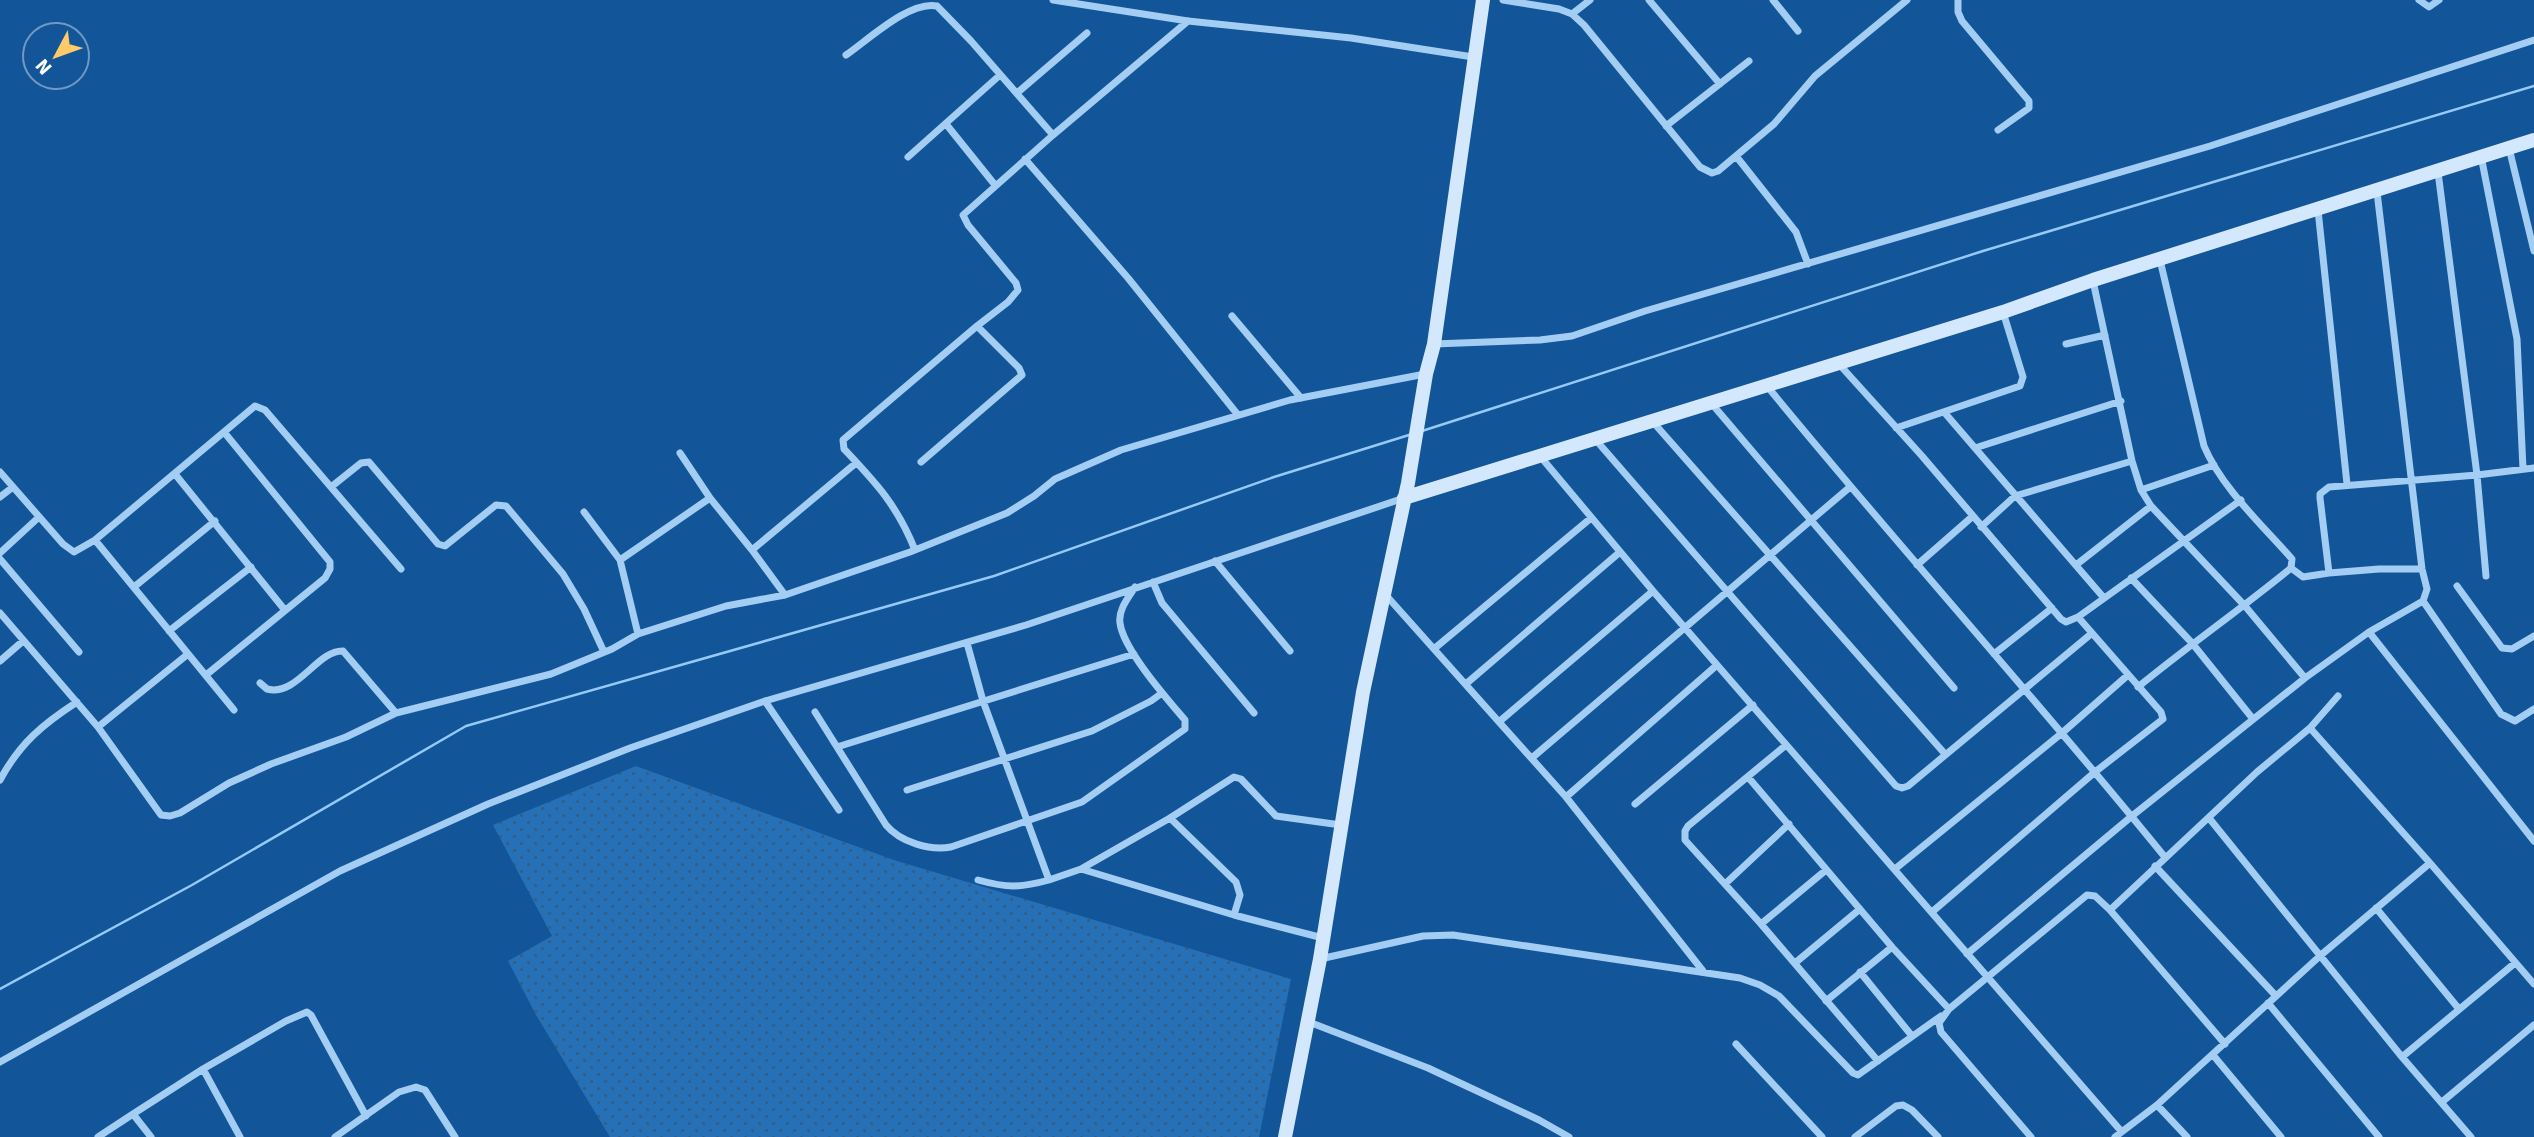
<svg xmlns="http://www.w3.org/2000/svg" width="2534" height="1137" font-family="Signika,sans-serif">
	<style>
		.grass { fill: url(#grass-dots) }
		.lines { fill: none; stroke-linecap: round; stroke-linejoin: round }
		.stream { stroke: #96c9f7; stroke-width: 2.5 }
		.street { stroke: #a4cdf3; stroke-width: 7 }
		.secondary { stroke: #d4e8fd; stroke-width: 14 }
	</style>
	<defs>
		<pattern id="grass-dots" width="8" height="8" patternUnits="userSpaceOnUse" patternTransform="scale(1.75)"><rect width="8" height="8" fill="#2570b7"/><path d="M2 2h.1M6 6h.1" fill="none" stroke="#3a5c7c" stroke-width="1.8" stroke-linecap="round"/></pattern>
	</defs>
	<rect width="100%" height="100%" fill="#125599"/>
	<path class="grass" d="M636,766L894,860L1291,979L1259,1137H610L536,1015L508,961L552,936L493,825Z"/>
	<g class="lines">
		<path class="stream" d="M1422,431L1983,251L2534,86
			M0,989L192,885L466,726L994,576L1274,477L1409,435"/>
		<path class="street" d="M1053,0L1188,21L1351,38L1473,57
			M1503,0L1559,9L1572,14L1584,25L1700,167L1712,173L1718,171L1774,124L1815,76L1907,0
			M1649,0L1720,84
			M1773,0L1798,31
			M1958,0V12L1962,21L2029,101V108L1998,130
			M2419,0L2429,7L2439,0
			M1572,14L1590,0
			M846,55C868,40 910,0 937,6L971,41L1053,135
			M1017,93L1087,33
			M946,124L995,185
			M1666,126L1749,61
			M2509,148L2534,251
			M1736,156L1796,232L1808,264
			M2481,156L2517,339L2523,469
			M908,157L1000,75
			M1025,159L1128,278L1238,415
			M2438,172L2477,475L2486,576
			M2318,210L2347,484
			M2093,281L2132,461L2141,490L2151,506L2245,606L2305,678
			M1232,316L1301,398
			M977,326L1008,302L1018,290L1016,283L968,225L963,215L1053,135L1188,21
			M1434,344L1540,340L1572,336L1645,311L2210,146L2534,40
			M2066,344L2105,335
			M1838,363L1922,456L2061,619L2066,622L2078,617L2241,500
			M1767,386C1897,545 2035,697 2164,856
			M1712,404L1954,688
			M1944,412L2104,598
			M1653,422L1945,754
			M1896,428L2020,386L2023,377L2003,312
			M1595,439L1896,786L1902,788L1908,786L2091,634
			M1975,448L2121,401
			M680,453L710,498L752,550
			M1540,456L1653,591L2121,1131
			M0,472L63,544L74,552L95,540L255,406L265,410L401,569
			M175,474L284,609
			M331,487L361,463L369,462L438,544L445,546L496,505L506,506L563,574L584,609L604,652
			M2141,490L2214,465
			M0,497L13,487
			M584,512L620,560L638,634
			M1981,527L2015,496L2132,461
			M95,540L234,710
			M915,550C897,505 876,483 844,449L843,440L977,326L1019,368L1022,375L921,462
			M0,553L39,517
			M0,559L79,652
			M620,560L710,498
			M1215,561L1290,651
			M1917,565L1973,516
			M2076,565L2151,506
			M2291,568L2303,577L2329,573L2320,498V494L2329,487L2477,475L2534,468
			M2329,573L2379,569H2422
			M2131,578L2192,643L2253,719
			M1153,582L1162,603L1254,713
			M2457,586L2502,648L2512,649L2534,636
			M134,587L215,521
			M1384,593L1566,797L1703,971
			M785,595L752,550L856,463
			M2423,601L2501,714L2515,721L2534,709
			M0,613L98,727L161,815L170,816L180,813L229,783L271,764L346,737L396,713L551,674L612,649L638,634L726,606L785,595L910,552L1007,513L1034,496L1055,479L1121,450L1290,400L1425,374
			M169,631L251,567
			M2369,632L2534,841
			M967,643L983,701L1049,880L1081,869L1170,818L1234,777L1241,779L1276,816L1341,825
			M1435,648L1591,518
			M1994,654L2052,608
			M0,661L23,641
			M206,675L325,578L330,569V562L224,432
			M260,683L267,689C297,697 317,650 343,651L396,713
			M1467,683L1620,552
			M2138,687C2188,646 2241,609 2291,568L2292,559C2263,526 2221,487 2204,446L2160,260
			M765,701L839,810
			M815,712L886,825C900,842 930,851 951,847L1082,802L1185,729V720C1167,699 1123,649 1120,623C1118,610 1128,598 1135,587
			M1500,721L1653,591
			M98,727L188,654
			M2310,728L2430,863L2534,984
			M1786,745L1688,826L1685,831V840L1761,924L1878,1061
			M837,747L1134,654
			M1533,757L1850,487
			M1748,777L1892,947L1949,1009
			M0,780C20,743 43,724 77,702
			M907,790L1092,731L1151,701L1162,693
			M1566,797L1717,665
			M1635,804L1753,705
			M1170,818L1236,882L1240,895L1234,915
			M2209,818L2402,1057L2471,1137
			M2155,866L2276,996
			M1081,869L1234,915L1323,938
			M1895,869L2062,733L2128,675
			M978,880C1007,888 1020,888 1049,880
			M1725,884L1789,824
			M2376,908L2459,1009
			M2110,910L2257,772L2310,728L2338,696
			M1932,912L2095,772L2163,719L2161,712L2078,617
			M1761,924L1826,870
			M1967,954L2132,816L2305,678L2369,632L2423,601L2427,589L2422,569L2377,192
			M1320,959L1423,936L1453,935L1740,978L1760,985L1779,996L1853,1073L1858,1075L1941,1016
			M1795,963L1860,909
			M1860,972L1912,1036
			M1826,1001L1892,947
			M2268,1003L2379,1137
			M1309,1022L1428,1068L1539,1120L1569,1137
			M1736,1044L1822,1137
			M2213,1055L2281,1137
			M2402,1057L2515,963
			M0,1062L340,871L488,804L630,748L765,701L1026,625L1404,498
			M203,1069L240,1137
			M2442,1102L2534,1025
			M2157,1105L2187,1137
			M133,1114L203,1069L286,1021L307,1012L311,1015L366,1116
			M98,1137L133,1114L151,1137
			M335,1137L399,1092L416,1087L425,1090L455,1137
			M1855,1137L1896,1106L1903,1105L1912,1110L1938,1137
			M2031,1137L1941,1032L1939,1023L1949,1009L2087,895L2095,896L2110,910L2225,1044
			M2115,1137L2157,1105L2321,955L2430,863"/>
		<path class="secondary" d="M1404,498L2003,312L2093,280L2534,140
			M1285,1137L1320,959L1363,692L1408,483L1426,374L1434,344L1483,0"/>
	</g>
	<g transform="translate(56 56) rotate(229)"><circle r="33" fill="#125599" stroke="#7199c2" stroke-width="2"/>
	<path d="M0-5L12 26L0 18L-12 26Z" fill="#ffca67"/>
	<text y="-10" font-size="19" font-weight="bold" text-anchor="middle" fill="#ffffff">N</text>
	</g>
</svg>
